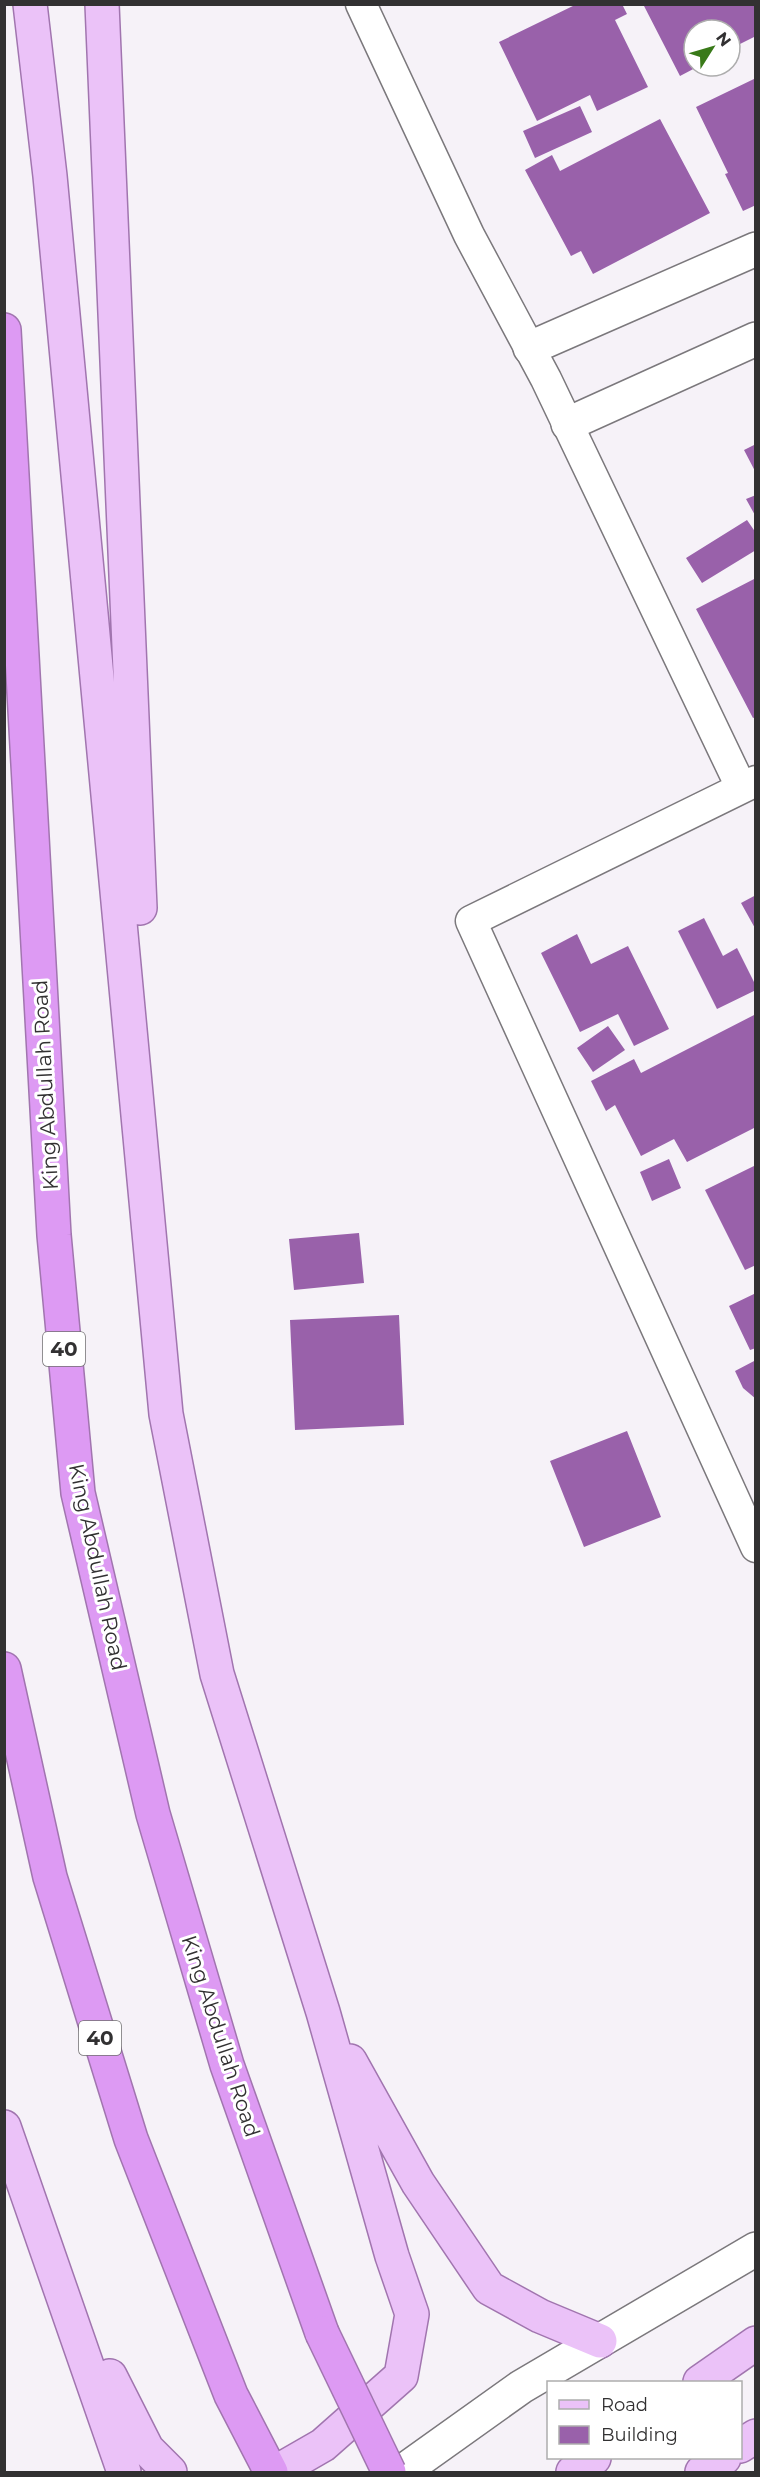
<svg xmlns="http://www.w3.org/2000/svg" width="760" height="2477" font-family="Montserrat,sans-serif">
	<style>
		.building { fill: #9961aa }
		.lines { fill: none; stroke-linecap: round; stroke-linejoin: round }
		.minor-casing { stroke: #7b787c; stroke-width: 33 }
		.tertiary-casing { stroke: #7b787c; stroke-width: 36 }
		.secondary-casing { stroke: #7b787c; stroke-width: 36 }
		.primary-casing { stroke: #a175af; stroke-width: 36 }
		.motorway-casing { stroke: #a175af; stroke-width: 36 }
		.minor { stroke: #fff; stroke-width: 30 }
		.tertiary { stroke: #fff; stroke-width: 33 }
		.secondary { stroke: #fff; stroke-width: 33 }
		.primary { stroke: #ebc2f8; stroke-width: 33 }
		.motorway { stroke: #dd9af3; stroke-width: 33 }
		.motorway-bridge-casing { stroke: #a175af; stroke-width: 36; stroke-linecap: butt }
		.motorway-bridge { stroke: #dd9af3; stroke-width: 33 }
		.labels { text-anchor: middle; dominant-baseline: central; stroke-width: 6; stroke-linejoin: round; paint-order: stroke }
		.shield { fill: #fff; stroke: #706f70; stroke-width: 1.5 }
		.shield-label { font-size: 20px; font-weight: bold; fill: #323132 }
		.street-label { font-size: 21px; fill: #323132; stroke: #fff }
	</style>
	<rect width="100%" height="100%" fill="#f6f2f8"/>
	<path class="building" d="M577,4H622L627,14L615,20L648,87L597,111L590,95L537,121L499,42Z
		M643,4H756V36L730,49V30H694V66H699L680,76Z
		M756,78V205L743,211L725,174L728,173L696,107Z
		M580,106L592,132L535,158L523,131Z
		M660,119L710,213L593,274L581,251L571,256L525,170L552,155L560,171Z
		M756,444V473L744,450Z
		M756,495V517L746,499Z
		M747,520L756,533V550L702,583L686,558Z
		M756,578V717L753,718L696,609Z
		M756,895V930L741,903Z
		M704,918L723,956L737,948L756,986V990L717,1009L678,931Z
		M577,934L591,964L628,946L669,1029L634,1046L618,1014L580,1032L541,953Z
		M756,1014V1127L687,1162L674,1139L641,1156L615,1105L606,1111L591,1081L634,1059L641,1073Z
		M608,1026L625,1050L593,1072L577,1048Z
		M669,1159L681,1188L652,1201L640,1172Z
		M756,1165V1265L745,1270L705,1190Z
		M359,1233L364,1283L294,1290L289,1239Z
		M756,1293V1348L750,1350L729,1306Z
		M399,1315L404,1425L295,1430L290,1320Z
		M756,1360V1399L743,1388L735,1371Z
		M627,1431L661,1517L584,1547L550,1461Z"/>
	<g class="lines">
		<g class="minor-casing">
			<path id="minor" d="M361,4L469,235L546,379L741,787
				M756,781L471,921L756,1547"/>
		</g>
		<g class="tertiary-casing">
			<path id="tertiary" d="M530,348L756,249
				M568,424L756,339"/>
		</g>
		<g class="secondary-casing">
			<path id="secondary" d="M402,2472L521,2387L756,2249"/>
		</g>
		<g class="primary-casing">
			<path id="primary" d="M30,4L50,176L166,1414L217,1674L323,2012L392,2256L412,2314L401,2376L323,2445L276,2472
				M102,4L140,908
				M350,2061L418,2183L489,2288L540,2316L600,2341
				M4,2127L124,2472
				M110,2376L147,2449L170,2472
				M700,2382L756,2343
				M740,2446L756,2436
				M573,2472L594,2458
				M702,2472L724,2458"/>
		</g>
		<g class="motorway-casing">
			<path id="motorway" d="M4,330L54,1235L78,1493L153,1814L227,2065L322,2333
				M4,1669L50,1877L131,2139L231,2395L271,2472"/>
		</g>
		<use href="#minor" class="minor"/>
		<use href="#tertiary" class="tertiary"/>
		<use href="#secondary" class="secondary"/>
		<use href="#primary" class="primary"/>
		<use href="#motorway" class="motorway"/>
		<g class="motorway-bridge-casing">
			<path id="motorway-bridge" d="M322,2333L389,2472"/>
		</g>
		<use href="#motorway-bridge" class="motorway-bridge"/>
	</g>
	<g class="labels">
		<g class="shield">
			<rect x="43" y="1332" width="42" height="34" rx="4.5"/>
			<rect x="79" y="2021" width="42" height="34" rx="4.5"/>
		</g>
		<g class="shield-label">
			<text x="64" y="1349">40</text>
			<text x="100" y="2038">40</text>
		</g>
		<g class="street-label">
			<text transform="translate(45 1085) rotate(-93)">King Abdullah Road</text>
			<text transform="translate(98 1567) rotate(78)">King Abdullah Road</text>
			<text transform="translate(221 2036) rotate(72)">King Abdullah Road</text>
		</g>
	</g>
	<rect width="760" height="2477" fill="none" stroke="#323132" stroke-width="12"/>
	<rect x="547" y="2381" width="195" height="78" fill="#ffffff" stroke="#adadad" stroke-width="1.5"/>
	<rect x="559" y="2400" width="30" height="9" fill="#ebc2f8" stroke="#adadad" stroke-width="1.5"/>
	<text x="601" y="2411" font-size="18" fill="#323132">Road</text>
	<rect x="559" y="2426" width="30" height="18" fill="#9961aa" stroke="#adadad" stroke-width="1.5"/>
	<text x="601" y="2441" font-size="18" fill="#323132">Building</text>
	<g transform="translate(712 48) rotate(53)"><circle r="28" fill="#ffffff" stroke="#adadad" stroke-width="1.5"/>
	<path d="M0-4.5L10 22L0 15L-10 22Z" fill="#397a19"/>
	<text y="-9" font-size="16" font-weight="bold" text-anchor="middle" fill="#323132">N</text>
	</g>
</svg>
